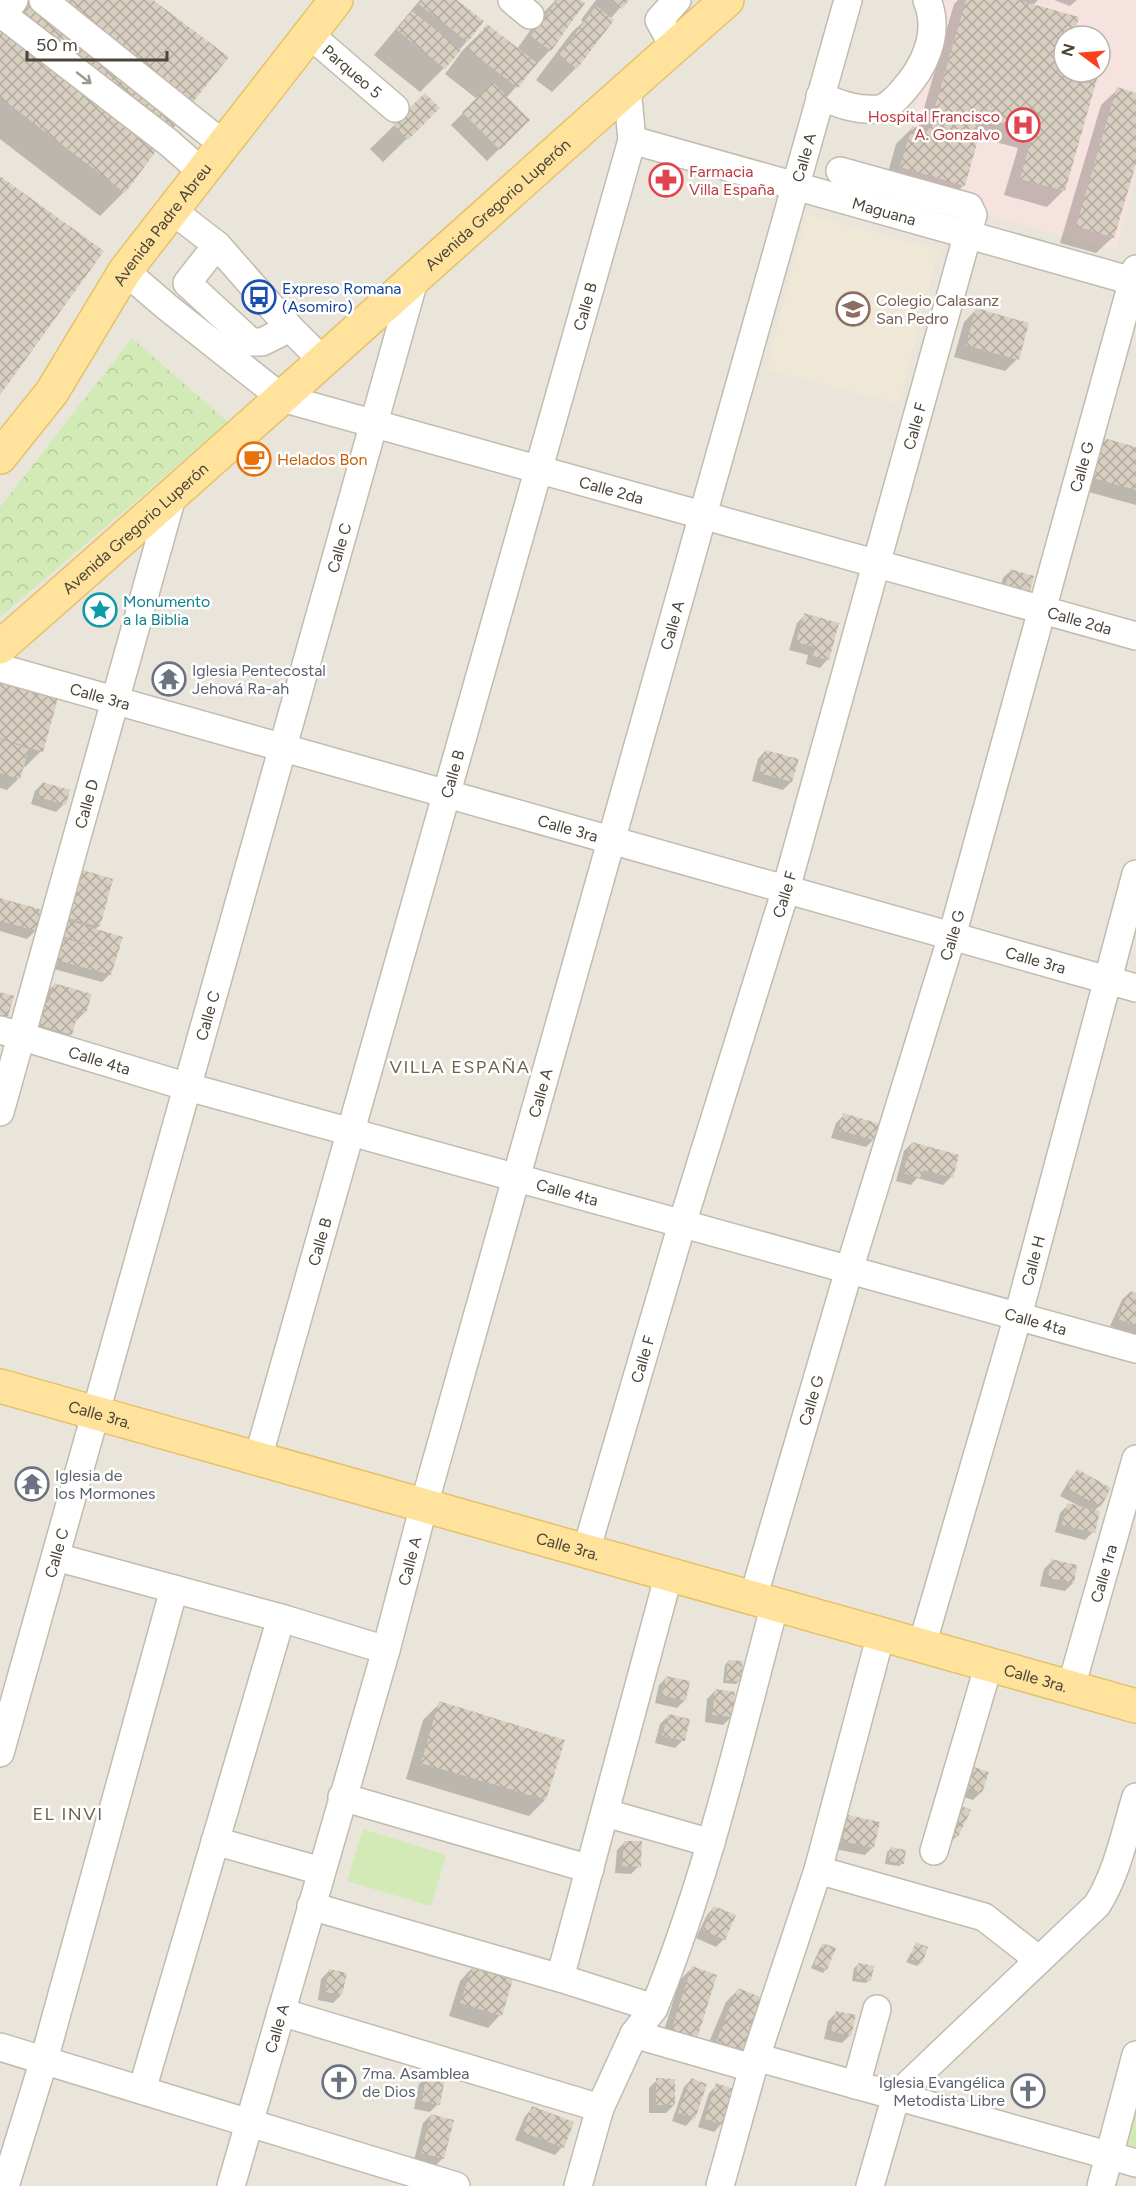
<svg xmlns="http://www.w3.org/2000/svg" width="1136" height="2186" font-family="Figtree,sans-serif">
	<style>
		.residential { fill: #eae5da; fill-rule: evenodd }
		.education { fill: #efe8d6 }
		.medical { fill: #f6e3e0; fill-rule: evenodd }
		.grass { fill: #d2eab5 }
		.park { fill: url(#park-crowns) }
		.shadow { fill: #0003 }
		.building { fill: url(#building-cross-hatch) }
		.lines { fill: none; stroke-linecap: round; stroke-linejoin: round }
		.minor-casing { stroke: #c2bbae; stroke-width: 30 }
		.major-casing { stroke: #e6c16a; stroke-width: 36 }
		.minor { stroke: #fff; stroke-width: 27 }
		.major { stroke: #ffe39c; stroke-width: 33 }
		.oneway { stroke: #9c9892 }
		.labels { text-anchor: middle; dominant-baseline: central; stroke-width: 5; stroke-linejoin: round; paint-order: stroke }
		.street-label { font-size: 16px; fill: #4b4439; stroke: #fff }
		.health-label { font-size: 16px; fill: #be3a42; stroke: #fff; text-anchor: end }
		.transit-label { font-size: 16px; fill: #164399; stroke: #fff; text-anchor: start }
		.education-label { font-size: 16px; fill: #785e54; stroke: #fff; text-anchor: start }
		.food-label { font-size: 16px; fill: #c56008; stroke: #fff; text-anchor: start }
		.culture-label { font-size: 16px; fill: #0d838f; stroke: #fff; text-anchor: start }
		.worship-label { font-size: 16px; fill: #5b616d; stroke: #fff; text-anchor: start }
		.neighbourhood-label { font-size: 18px; letter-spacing: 1.5px; fill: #6e6250; stroke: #fff }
	</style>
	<defs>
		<pattern id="park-crowns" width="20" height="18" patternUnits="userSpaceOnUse" patternTransform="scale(1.5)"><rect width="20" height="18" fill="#d2eab5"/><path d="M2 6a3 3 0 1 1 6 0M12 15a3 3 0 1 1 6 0" fill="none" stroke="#b6ca9c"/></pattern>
		<pattern id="building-cross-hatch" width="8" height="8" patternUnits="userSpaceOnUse" patternTransform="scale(1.5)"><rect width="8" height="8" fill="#d8cfc1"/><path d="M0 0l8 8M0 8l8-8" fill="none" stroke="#b1aa9e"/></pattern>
	</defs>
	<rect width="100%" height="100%" fill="#f6f3ec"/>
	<path class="residential" d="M0,0H1136V2186H0ZM1064,36H1100V72H1064Z"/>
	<path class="education" d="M807,214L939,250L899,404L766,369Z"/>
	<path class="medical" d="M945,0H1035L1049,4L1050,0H1136V179L1116,251L893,189ZM1064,36H1100V72H1064Z"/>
	<path class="grass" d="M363,1829L446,1855L431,1906L347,1881Z
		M1136,2109V2148L1127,2145Z"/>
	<path class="park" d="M132,338L228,422L0,617V507Z"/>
	<path class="shadow" d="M0,0H150L124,192L100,216L0,139Z
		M420,0H454L467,41L444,68L420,92L374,55Z
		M554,0H580L550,50L506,98L528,120L487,161L451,125L477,99L445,74L463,50L487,26L517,49L541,15L555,1Z
		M596,0H627L610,19L576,68L552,92L536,80L572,32L583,22L581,20Z
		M958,0H1038L1032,6L1073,33L1084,36H1064V72H1098L1063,191L1047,207L1004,195L1018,148L977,137L964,185L947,201L885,183L896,144L912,128L918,129L954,4Z
		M1054,0H1077L1070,6Z
		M1118,89L1136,94V158L1113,237L1096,253L1060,243L1101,105Z
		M425,95L438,108L383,162L370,149Z
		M976,310L1017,359L1005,371L954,357L964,322Z
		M1136,449V505L1078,489L1088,451Z
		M1011,570L1032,577L997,599L1003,578Z
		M805,615L827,660L820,668L806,664L808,655L789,650L797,623Z
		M0,674L41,751L25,767L22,766L19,778L7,790L0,788Z
		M765,751L797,760L791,782L783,790L752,781L758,759Z
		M43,783L64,804L56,812L31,804L35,791Z
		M83,872L98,926L95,930L121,938L110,974L102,982L46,967L71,884Z
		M0,899L41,911L35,931L27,939L0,931Z
		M54,985L85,1012L74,1023L71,1034L58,1046L21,1035L42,997Z
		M844,1115L874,1139L866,1147L831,1138L836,1123Z
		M912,1143L951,1177L943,1185L917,1178L911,1185L896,1181L904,1151Z
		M1130,1292L1136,1295V1338L1110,1326L1122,1300Z
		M1077,1471L1100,1506L1094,1511L1093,1532L1085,1540L1055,1532L1060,1513L1068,1505L1079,1506L1060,1496L1070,1479Z
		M1052,1561L1073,1583L1065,1591L1040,1586L1044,1569Z
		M729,1661L739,1681L736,1684L723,1683L725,1665Z
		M667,1677L685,1700L677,1708L655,1703L659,1685Z
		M715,1691L731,1717L723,1725L705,1722L707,1699Z
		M440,1703L545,1800L529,1816L406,1779L423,1720Z
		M668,1716L683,1740L675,1748L655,1743L660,1724Z
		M964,1776L981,1792L973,1800L958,1795Z
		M949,1814L957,1836L949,1844Z
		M848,1817L873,1847L865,1855L835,1849L840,1825Z
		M625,1842L639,1866L631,1874L615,1873L617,1850Z
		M891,1849L903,1863L899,1866L885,1864L887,1852Z
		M714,1907L724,1939L716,1947L696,1938L707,1915Z
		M823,1944L826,1969L823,1973L811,1968L820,1948Z
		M916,1944L920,1963L917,1966L906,1962Z
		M858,1965L870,1980L866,1983L852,1981L854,1968Z
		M472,1968L500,2015L488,2028L449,2016L460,1981Z
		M692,1968L716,1976L659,2046L680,1980Z
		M329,1971L341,1995L333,2003L318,2000L321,1979Z
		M738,1990L747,2054H704L726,2002Z
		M836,2013L850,2035L842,2043L824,2039L828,2021Z
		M427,2076L438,2104L430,2112L414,2109L419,2084Z
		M692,2079L693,2118L686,2126L672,2121L684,2087Z
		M657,2080L674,2105L666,2113H649V2088Z
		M717,2085L721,2124L714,2132L698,2127L709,2093Z
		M533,2108L562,2147L555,2155L515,2140L525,2116Z
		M431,2115L443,2158L435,2166L414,2161L423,2123Z"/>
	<path class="building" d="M0,0H153L229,57L185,112L125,193L0,97Z
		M422,0H457L484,21L468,42L419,4Z
		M557,0H581L585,3L551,51L531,36Z
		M609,0H629L622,9Z
		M966,0H1018L1079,17L1075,32L1087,36H1064V72H1099L1065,191L1020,179L1033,132L979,117L974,135L979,136L965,186L900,167L912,126L928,131Z
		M596,6L614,20L577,69L559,55Z
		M412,11L461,50L445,69L397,30Z
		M487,24L537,63L518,88L468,49Z
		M1100,39L1108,41L1101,67H1100Z
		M493,82L530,120L500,150L462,112Z
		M1117,87L1136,93V164L1114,238L1076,226Z
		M425,93L440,108L408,140L393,124Z
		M0,176L104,251L0,395Z
		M976,308L1029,323L1019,360L966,345Z
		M1100,437L1136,447V490L1089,477Z
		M1010,569L1034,576L1028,598L1004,591Z
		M804,613L839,623L829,660L813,656L815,647L796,642Z
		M0,671L61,688L43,752L0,738Z
		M0,739L29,749L20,779L0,773Z
		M765,750L799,759L792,782L759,773Z
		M42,782L70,790L66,805L38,797Z
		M83,870L113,879L100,927L68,918Z
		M0,898L43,910L37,931L0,921Z
		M67,920L123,937L111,975L53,959L59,937L112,952L62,936Z
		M54,983L92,994L86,1013L79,1010L72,1035L32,1023L39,1000L48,1003Z
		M0,992L14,996L8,1017L0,1015Z
		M843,1113L880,1124L875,1140L838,1130Z
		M912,1142L959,1155L953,1178L923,1170L920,1178L903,1173Z
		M1130,1291L1136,1293V1327L1117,1318Z
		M1077,1469L1111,1488L1101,1507L1067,1488Z
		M1067,1503L1100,1511L1095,1533L1062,1525Z
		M1051,1559L1077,1565L1074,1583L1048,1578Z
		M728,1660L743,1661L741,1682L726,1680Z
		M666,1676L690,1681L686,1701L662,1695Z
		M715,1689L735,1692L732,1717L712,1715Z
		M439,1701L565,1740L546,1800L421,1763Z
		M668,1714L690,1719L685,1741L662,1736Z
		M971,1766L989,1772L982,1793L965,1787Z
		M957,1804L971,1810L958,1837L945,1831Z
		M848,1815L880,1822L874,1848L842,1841Z
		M624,1841H642L641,1867L622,1866Z
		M890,1847L906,1850L904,1864L888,1861Z
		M714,1906L736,1915L725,1940L703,1930Z
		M916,1942L928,1947L922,1964L909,1958Z
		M823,1943L836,1948L827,1970L814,1964Z
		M858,1963L874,1966L871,1981L855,1978Z
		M692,1966L717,1975L696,2042L670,2034Z
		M472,1967L513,1979L502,2016L460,2003Z
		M329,1969L347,1973L342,1995L325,1992Z
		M738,1988L770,2001L748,2055L716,2042Z
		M836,2011L856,2015L851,2036L831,2031Z
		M427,2074L445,2078L440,2105L421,2101Z
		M656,2078L675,2079V2105H656Z
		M691,2078L707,2084L695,2119L678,2113Z
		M716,2083L734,2089L723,2125L705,2119Z
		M532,2106L574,2122L564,2148L522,2132Z
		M431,2114L454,2120L444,2159L421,2153Z"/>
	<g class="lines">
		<g class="minor-casing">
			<g id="minor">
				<path d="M14,0L3,15L168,142L202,172"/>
				<path d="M43,0L224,145"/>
				<path d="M512,0L530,15"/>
				<path id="s1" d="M309,34L395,108"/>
				<path d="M674,47L659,20L677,0"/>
				<path d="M820,96C839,104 857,111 879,109C886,108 896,99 901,93C924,68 941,34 927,0"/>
				<path id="s2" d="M632,140L1136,282"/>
				<path d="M173,211L217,245L290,328L323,361"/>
				<path d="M217,245L187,283L251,342H262L290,328"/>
				<path id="s3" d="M125,271L167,307L282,398L1136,636"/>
				<path id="s4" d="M0,668L1136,988"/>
				<path id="s5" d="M0,1030L188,1087L1136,1349"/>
				<path id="s6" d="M0,1112L172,497"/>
				<path id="s7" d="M258,1458L632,140L627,88"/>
				<path id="s8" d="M586,1551L682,1224L786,889L973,215L969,207L840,171"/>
				<path d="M56,1557L281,1618L386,1650"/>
				<path id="s9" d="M753,1598L849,1270L952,936L1136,269"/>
				<path id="s10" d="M922,1645L1018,1316L1136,874"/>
				<path id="s11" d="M1071,1687L1136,1459"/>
				<path id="s12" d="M0,1753L415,277"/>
				<path d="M342,1797L590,1869"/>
				<path d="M606,1813L711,1843"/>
				<path d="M215,1841L321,1871"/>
				<path d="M934,1851L989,1664"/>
				<path d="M818,1870L984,1917L1039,1960"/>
				<path d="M311,1906L560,1978L654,2008C707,1878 739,1739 775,1604"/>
				<path d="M560,1978L669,1574"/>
				<path d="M281,2012L600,2108"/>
				<path d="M634,2034L752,2068"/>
				<path d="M0,2047L456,2186"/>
				<path d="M756,2057L1136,2163"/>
				<path d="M856,2085L877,2009"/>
				<path d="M142,2090L281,1618"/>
				<path d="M6,2183L44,2060L174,1589"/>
				<path id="s13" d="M231,2186L386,1650L424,1505L848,0"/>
				<path d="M578,2186L600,2108L634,2034L654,2008"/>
				<path d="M720,2186L756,2057L818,1870L881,1634"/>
				<path d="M870,2186L896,2096L1097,1905C1117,1874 1125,1833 1136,1797"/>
				<path d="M1101,2186L1136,2055"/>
			</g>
		</g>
		<g class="major-casing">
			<g id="major">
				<path id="s14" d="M0,457L52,392L125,271L336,0"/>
				<path id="s15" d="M0,647C244,434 483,215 727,0"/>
				<path id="s16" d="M0,1386L1136,1706"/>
			</g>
		</g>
		<use href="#minor" class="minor"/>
		<use href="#major" class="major"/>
	</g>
	<defs><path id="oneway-shaft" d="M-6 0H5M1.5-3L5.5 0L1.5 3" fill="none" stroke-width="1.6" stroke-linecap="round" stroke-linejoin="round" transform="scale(1.5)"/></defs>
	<use class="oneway" href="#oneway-shaft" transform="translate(84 78) rotate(38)"/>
	<defs>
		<g id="hospital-ring" transform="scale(1.725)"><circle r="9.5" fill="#fff" stroke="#e0444e" stroke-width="1.5"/><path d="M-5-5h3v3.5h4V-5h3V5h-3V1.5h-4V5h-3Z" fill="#e0444e"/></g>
		<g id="pharmacy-ring" transform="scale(1.725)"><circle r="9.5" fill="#fff" stroke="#e0444e" stroke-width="1.5"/><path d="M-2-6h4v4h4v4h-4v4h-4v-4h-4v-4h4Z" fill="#e0444e"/></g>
		<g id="bus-ring" transform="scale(1.725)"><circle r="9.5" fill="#fff" stroke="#1a4fb4" stroke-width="1.5"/><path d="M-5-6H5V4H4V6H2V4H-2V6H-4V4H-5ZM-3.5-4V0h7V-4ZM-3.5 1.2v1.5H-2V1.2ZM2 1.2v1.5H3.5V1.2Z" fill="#1a4fb4"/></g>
		<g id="school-ring" transform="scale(1.725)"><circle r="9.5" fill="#fff" stroke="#8d6e63" stroke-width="1.5"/><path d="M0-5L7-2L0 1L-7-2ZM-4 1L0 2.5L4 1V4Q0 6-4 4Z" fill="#8d6e63"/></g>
		<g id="cafe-ring" transform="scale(1.725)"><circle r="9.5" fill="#fff" stroke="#e8710a" stroke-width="1.5"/><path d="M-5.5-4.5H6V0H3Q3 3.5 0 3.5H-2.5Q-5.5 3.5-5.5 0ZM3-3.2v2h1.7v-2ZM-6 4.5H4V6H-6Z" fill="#e8710a"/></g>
		<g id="sight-ring" transform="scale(1.725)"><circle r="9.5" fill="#fff" stroke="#0f9aa8" stroke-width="1.5"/><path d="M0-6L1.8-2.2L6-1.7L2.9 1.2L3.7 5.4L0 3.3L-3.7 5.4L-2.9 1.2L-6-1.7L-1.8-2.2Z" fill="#0f9aa8"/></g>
		<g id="temple-ring" transform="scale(1.725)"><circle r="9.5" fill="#fff" stroke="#6b7280" stroke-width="1.5"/><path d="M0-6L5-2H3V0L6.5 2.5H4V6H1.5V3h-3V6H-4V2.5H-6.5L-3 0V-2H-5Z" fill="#6b7280"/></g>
		<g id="church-ring" transform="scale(1.725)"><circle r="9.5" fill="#fff" stroke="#6b7280" stroke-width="1.5"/><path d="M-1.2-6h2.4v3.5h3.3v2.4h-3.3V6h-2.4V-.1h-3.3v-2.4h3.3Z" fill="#6b7280"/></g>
	</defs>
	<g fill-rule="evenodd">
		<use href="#hospital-ring" x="1023" y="125"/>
		<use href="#pharmacy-ring" x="666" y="180"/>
		<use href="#bus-ring" x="259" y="297"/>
		<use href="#school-ring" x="853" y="309"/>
		<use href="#cafe-ring" x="254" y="459"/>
		<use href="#sight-ring" x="100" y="610"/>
		<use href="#temple-ring" x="169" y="679"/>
		<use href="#temple-ring" x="32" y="1484"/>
		<use href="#church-ring" x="339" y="2082"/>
		<use href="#church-ring" x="1028" y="2091"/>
	</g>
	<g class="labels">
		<g class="street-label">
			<text stroke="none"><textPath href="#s1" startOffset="57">Parqueo 5</textPath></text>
			<text stroke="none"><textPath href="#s13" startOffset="2108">Calle A</textPath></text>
			<text stroke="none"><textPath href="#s15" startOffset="666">Avenida Gregorio Luperón</textPath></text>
			<text stroke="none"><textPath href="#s2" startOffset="262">Maguana</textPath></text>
			<text stroke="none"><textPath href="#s14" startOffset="284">Avenida Padre Abreu</textPath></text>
			<text stroke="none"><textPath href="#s7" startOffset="1197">Calle B</textPath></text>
			<text stroke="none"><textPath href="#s8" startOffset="1172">Calle F</textPath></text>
			<text stroke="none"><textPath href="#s9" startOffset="1178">Calle G</textPath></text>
			<text stroke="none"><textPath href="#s3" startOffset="544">Calle 2da</textPath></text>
			<text stroke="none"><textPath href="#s15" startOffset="180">Avenida Gregorio Luperón</textPath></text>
			<text stroke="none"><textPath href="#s12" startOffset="1252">Calle C</textPath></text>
			<text stroke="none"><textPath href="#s3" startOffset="1030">Calle 2da</textPath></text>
			<text stroke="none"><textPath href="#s13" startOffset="1622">Calle A</textPath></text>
			<text stroke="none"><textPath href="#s4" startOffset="104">Calle 3ra</textPath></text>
			<text stroke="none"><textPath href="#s7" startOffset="711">Calle B</textPath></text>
			<text stroke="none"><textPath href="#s6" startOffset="320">Calle D</textPath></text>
			<text stroke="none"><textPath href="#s4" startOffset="590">Calle 3ra</textPath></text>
			<text stroke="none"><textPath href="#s8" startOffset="686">Calle F</textPath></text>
			<text stroke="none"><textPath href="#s9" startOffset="692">Calle G</textPath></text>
			<text stroke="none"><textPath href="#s4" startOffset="1076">Calle 3ra</textPath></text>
			<text stroke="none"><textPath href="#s12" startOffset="766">Calle C</textPath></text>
			<text stroke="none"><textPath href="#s5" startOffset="104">Calle 4ta</textPath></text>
			<text stroke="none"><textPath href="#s13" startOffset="1136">Calle A</textPath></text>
			<text stroke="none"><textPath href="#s5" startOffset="590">Calle 4ta</textPath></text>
			<text stroke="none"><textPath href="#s7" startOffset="225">Calle B</textPath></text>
			<text stroke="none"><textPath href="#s10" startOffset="400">Calle H</textPath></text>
			<text stroke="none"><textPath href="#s5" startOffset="1076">Calle 4ta</textPath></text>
			<text stroke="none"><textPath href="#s8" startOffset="200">Calle F</textPath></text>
			<text stroke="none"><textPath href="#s9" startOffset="206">Calle G</textPath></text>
			<text stroke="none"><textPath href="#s16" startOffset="104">Calle 3ra.</textPath></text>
			<text stroke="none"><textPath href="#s16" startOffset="590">Calle 3ra.</textPath></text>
			<text stroke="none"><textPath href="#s12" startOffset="208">Calle C</textPath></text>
			<text stroke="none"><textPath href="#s13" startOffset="650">Calle A</textPath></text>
			<text stroke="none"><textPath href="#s11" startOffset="118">Calle 1ra</textPath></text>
			<text stroke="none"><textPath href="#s16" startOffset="1076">Calle 3ra.</textPath></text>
			<text stroke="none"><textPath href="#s13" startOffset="164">Calle A</textPath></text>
		</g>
		<g class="health-label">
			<text x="1000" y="116">Hospital Francisco<tspan x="1000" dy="18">A. Gonzalvo</tspan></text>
			<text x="689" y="171" text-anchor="start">Farmacia<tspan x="689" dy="18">Villa España</tspan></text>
		</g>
		<g class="transit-label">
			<text x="282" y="288">Expreso Romana<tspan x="282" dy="18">(Asomiro)</tspan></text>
		</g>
		<g class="education-label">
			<text x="876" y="300">Colegio Calasanz<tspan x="876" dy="18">San Pedro</tspan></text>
		</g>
		<g class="food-label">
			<text x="277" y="459">Helados Bon</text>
		</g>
		<g class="culture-label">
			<text x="123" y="601">Monumento<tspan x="123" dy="18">a la Biblia</tspan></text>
		</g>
		<g class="worship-label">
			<text x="192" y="670">Iglesia Pentecostal<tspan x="192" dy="18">Jehová Ra-ah</tspan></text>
			<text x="55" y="1475">Iglesia de<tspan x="55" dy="18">los Mormones</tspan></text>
			<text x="362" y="2073">7ma. Asamblea<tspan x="362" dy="18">de Dios</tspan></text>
			<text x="1005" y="2082" text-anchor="end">Iglesia Evangélica<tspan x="1005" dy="18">Metodista Libre</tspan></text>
		</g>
		<g class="neighbourhood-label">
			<text x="460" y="1067">VILLA ESPAÑA</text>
			<text x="68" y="1814">EL INVI</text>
		</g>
	</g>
	<g transform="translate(1082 54) rotate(286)"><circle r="28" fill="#ffffff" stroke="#b7b4b0" stroke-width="1.5"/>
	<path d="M0-4.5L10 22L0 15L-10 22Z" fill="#fc3f1d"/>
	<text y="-9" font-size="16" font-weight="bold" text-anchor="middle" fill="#4b4439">N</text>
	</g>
	<path d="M27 51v9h140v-9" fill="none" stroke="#4b4439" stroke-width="3"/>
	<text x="36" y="51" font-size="18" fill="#4b4439" stroke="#ffffff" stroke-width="4.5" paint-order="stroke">50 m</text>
</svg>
